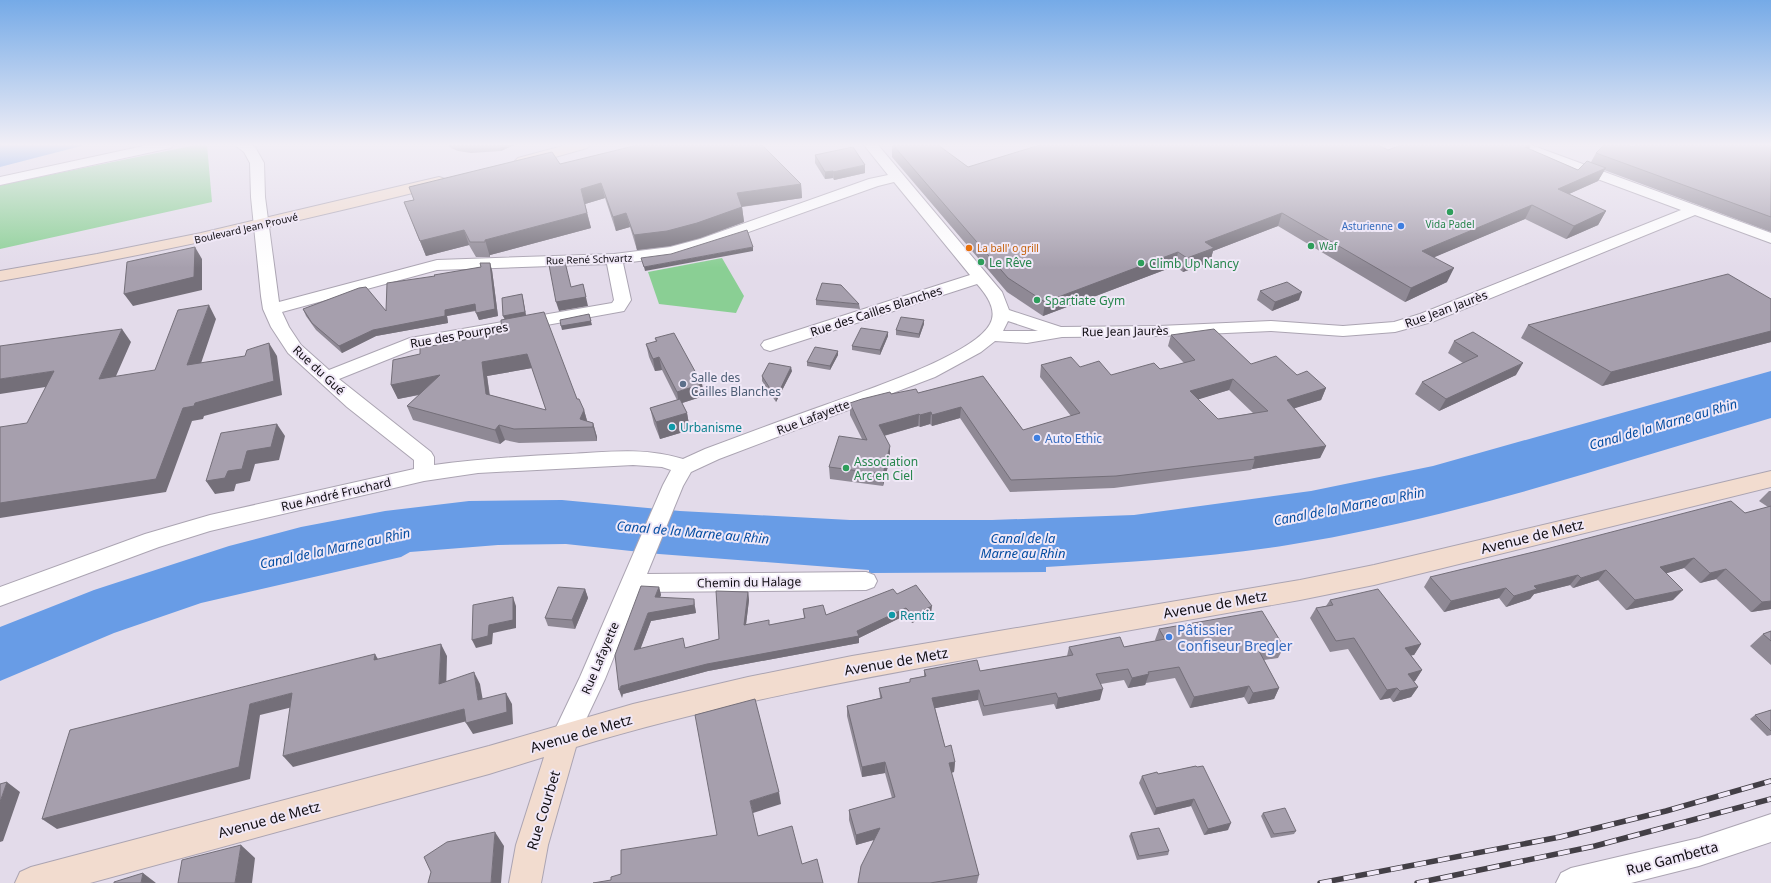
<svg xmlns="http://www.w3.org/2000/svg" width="1771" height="883" font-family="'Noto Sans',sans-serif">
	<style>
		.green { fill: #8acf94 }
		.water { fill: #689ce6 }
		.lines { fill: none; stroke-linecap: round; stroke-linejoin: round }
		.street-casing { stroke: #aba4b2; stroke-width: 2 }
		.secondary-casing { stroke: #aba4b2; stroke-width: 2 }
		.street { fill: #fff; fill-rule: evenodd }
		.secondary { fill: #f2dccf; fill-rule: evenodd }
		.rail-casing { stroke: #433f46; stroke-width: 5.5 }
		.rail { stroke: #f0e8f7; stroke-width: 4; stroke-dasharray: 12; stroke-linecap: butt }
		.wall { fill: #8f8995; fill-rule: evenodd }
		.shaded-wall { fill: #746f79 }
		.building { fill: #a69fad; stroke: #746f79; fill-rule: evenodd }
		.leisure-dot { fill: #2e9e5b; stroke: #f0e8f7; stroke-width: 1.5 }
		.shop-dot { fill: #3f7fe0; stroke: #f0e8f7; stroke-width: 1.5 }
		.food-dot { fill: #e8710a; stroke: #f0e8f7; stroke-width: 1.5 }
		.service-dot { fill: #5c6f8a; stroke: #f0e8f7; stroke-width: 1.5 }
		.culture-dot { fill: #0f9aa8; stroke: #f0e8f7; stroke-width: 1.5 }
		.labels { text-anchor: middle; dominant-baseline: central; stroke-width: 4; stroke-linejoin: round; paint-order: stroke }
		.far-leisure-label { font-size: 10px; fill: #27864d; stroke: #f0e8f7 }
		.far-shop-label { font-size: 10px; fill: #366cbe; stroke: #f0e8f7; text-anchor: end }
		.far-street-label { font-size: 10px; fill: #100d12; stroke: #f0e8f7 }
		.far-food-label { font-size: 10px; fill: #c56008; stroke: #f0e8f7; text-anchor: start }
		.leisure-label { font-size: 12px; fill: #27864d; stroke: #f0e8f7; text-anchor: start }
		.street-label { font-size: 12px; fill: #100d12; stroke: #f0e8f7 }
		.service-label { font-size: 12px; fill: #4e5e75; stroke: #f0e8f7; text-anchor: start }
		.culture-label { font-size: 12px; fill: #0d838f; stroke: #f0e8f7; text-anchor: start }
		.shop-label { font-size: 12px; fill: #366cbe; stroke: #f0e8f7; text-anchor: start }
		.water-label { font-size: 13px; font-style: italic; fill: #044da2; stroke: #f0e8f7 }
		.near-street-label { font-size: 14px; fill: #100d12; stroke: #f0e8f7 }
		.near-shop-label { font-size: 14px; fill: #366cbe; stroke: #f0e8f7; text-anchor: start }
	</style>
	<rect width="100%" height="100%" fill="#e3dbea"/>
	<path class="green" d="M196,145H207L212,202L0,249V185Z
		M722,258L744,296L736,313L659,304L648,272Z"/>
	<path class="water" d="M0,145H85L0,167Z
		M1771,371V418C1612,465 1452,519 1288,545C1207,558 1127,562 1046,567V572L869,573V570L659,554L566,544L498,545L410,552L401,557L201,603L114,633L0,681V627L94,590L229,546L301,527L385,511L469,501L562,500L680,511L850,520H992L1134,515L1311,491L1433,466Z"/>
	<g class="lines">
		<g class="street-casing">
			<path id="street" d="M148,145H173L171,148L166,149L0,185V177Z
				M235,145H251L255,147L264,163L265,197L279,302L437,260L614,254L670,247L700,239L869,179L888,175L864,145H878L1002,292L1009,310L1061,327L1159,326L1271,321L1343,326L1394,322L1420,314L1681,210L1514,148L1512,145H1531L1771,233V243L1695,215L1432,322L1395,332L1343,336L1271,331L1159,336L1062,337L1027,343L995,341L981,352L935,377L719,459L691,472L683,486L647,574L866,572L874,575L877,581L874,587L866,590L640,592L605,679L573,747L564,750L555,747L551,738L580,677L663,485L671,470L662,467L633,465L478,473L424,481L210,531L159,547L0,606V587L145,534L210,515L414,469V460L347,407L288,353L271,327L263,309L261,296L251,197L250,163L244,152ZM894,182L970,275L764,341L761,345L764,349L770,351L776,349L977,284C986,294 998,310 990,324C973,356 860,392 825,405C785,419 745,434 705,449L683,459C645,447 607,452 568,454C523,456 479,459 434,465V457L431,452L339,379L414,349L624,311L631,300L623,263L671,257L712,245L878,186ZM607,264L614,300L612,303L410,338L329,370L301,345L289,327L282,312L437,270ZM1008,321L1038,331H1003Z
				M1771,814V842L1699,866L1631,883H1556L1561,873L1571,868L1699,838Z"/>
		</g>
		<g class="secondary-casing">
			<path id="secondary" d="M566,145H590L587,148L523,166L518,164L515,161L518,158Z
				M439,177L445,179L447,182L445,185C297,222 149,255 0,281V271L97,254L201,233Z
				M1771,471V487L1374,585L1300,600C1195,619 1090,637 985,656C847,681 710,706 576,747L548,845L541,883H509L516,845L544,757L489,774L90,883H15L20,872L31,867L489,746L633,704L748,677L852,656L1300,580L1374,565Z"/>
		</g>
		<use href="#street" class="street"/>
		<use href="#secondary" class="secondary"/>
		<g class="rail-casing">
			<path id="rail" d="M1320,883L1560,837L1666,811L1771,781
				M1417,883L1595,846L1771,799"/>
		</g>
		<use href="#rail" class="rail"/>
	</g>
	<path class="wall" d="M448,145H514L501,151L471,153L458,151L451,148Z
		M892,145H937L968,167L1388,150L1529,149L1578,170L1591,162L1596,153L1634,147L1771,145V232L1604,170L1598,181L1569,194L1606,211L1598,225L1566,239L1525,219L1434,257L1447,282L1405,302L1278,226L1213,251L1210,262L1183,272L1175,266L1043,316L1007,292L892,157Z
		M815,155L865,173L834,180L833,178L825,179L815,163Z
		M560,164L801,184L802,198L742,207L744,222L700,238L670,246L637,250L630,227L616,231L605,198L585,204L591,228L490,255V257H476L469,245L426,256L404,202Z
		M480,263L492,270L498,316L479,320L476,311L447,316L448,323L376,336L342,353L316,330L306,316L303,309L386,311L435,276L481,267Z
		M1260,291L1299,300L1272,311L1257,300Z
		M523,298L526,315L584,410L587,421L593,423L597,437V441L519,443L505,440L500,444L413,420L407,406L419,395L398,399L391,385L420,354L502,333L505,319ZM532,368L546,410L490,395L487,376Z
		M1771,299V342L1602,386L1521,338L1528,325Z
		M816,300L859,304L860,309L816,305Z
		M924,324L919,338L896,335V330Z
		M888,332V336L880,355L852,350V346Z
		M1171,335L1251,364L1297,375L1326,388L1321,400L1294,408L1326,446L1320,458L1252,469L1251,470L1114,488L1010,492L960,418L932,426L930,424L920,427L918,426L884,436L890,458L883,486L830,479L829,467L862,439L850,415V403L891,394L918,393L983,376L1023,430L1071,416L1040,377L1041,365L1080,367L1111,375L1160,369L1184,363L1168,346ZM1229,390L1253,413L1218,419L1198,399Z
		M655,338L702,384L704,396L682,403L687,413L690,430L660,439L654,424L650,408L677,400L662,370L655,371L649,357L646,344L656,342Z
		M1454,341L1516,375L1439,411L1415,394L1422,382L1463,363L1448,353Z
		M838,351V355L830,370L807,366V362Z
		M792,371L776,402L762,381V376Z
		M1769,491H1771V609L1751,612L1716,579L1700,583L1684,568L1666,573L1673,600L1626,610L1598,580L1573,588L1570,585L1534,594L1530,599L1506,607L1499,598L1444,612L1424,587L1430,577L1745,513L1768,507L1759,501Z
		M659,587L661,595L660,597L695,607L696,613L651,621L640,649L685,648L719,639L748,592L749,600L746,624L769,625L804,618L803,609L826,615L897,594L931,614L912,623L906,615L859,638V643L708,671L623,694L622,698Z
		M585,589L588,598L575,629L548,626L545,618Z
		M1330,600L1421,644L1414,655H1411L1422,670L1415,681H1414L1418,687L1411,697L1393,702L1390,698L1380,700L1348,649L1330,652L1310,618L1316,608L1326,606Z
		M1159,629L1284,647L1278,658L1264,660L1279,688L1274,699L1248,704L1244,697L1190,708L1175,678L1146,683L1145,685L1128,688L1124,680L1101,684L1100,700L1056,709L1054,704L983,716L978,700L935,708L945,747L955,762L954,772L951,773L979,875L977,883H858L874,840L856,845L849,820V810L892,798L885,773L862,777L847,716V706L880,698L879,688L910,682V679L924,676V670L980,671L1067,656L1069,647H1124L1156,641L1155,640Z
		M1771,631V665L1750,646L1763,634Z
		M1771,710V735L1767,736L1750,719L1755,715Z
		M1196,766L1228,830L1204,835L1191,806L1154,815L1139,783L1142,776L1158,774Z
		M1263,813L1296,831L1294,834L1271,838L1261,816Z
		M1131,833L1169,851L1168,855L1137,860L1129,836Z"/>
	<path class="shaded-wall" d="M500,145H514L501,151Z
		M1528,145H1531L1526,154L1525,147Z
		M865,165V173L834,180L833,172Z
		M1606,168L1598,181L1551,202L1558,189Z
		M833,171V178L825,179V172Z
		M601,183L605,198L585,204L581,189Z
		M801,184L802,198L739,207L737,193Z
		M1532,205L1525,219L1416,265L1422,251Z
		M742,207L744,222L700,238L670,246L637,250L634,235Z
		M1606,211L1598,225L1566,239L1574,226Z
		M587,213L591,228L490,255V257L485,240Z
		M626,213L630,227L616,231L613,217Z
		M1282,213L1278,226L1213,251L1210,262L1183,272L1187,258L1205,242Z
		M464,230L469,245L426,256L420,241Z
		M195,247L202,259V290L133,306L124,294Z
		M753,247V251L645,271L644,267Z
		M1178,252L1175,266L1043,316L1045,302Z
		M490,263L492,270L498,316L479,320L476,313Z
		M1454,268L1447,282L1405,302L1411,288Z
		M583,284L588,306L559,311L556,302Z
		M1302,292L1299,300L1272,311L1275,302Z
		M522,294L526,316L505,320L503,316Z
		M475,304L477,310L447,316L448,323L376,336L342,353L339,346L373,330L445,310Z
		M209,305L216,319L196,378L187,365Z
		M589,314L592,325L562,330L561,326Z
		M924,320V324L919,338V334Z
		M122,329L131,342L109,392L99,379Z
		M1771,331V342L1602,386L1611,372Z
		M888,332V336L880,355V350Z
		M269,343L277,356L282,395L204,416L203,419L192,421L166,492L0,518V503L183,408L195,403Z
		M838,351V355L830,370V366Z
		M527,354L532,368L487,376L491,409L486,394L482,362Z
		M659,357L662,370L655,371L653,359Z
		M1523,363L1516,375L1439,411L1446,399Z
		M791,367L792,371L776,402V398Z
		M54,371L65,384L0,394V379Z
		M440,375L446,389L398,399L391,385Z
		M1233,379L1229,390L1187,403L1190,391Z
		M702,384L704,396L679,404L677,392Z
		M1326,388L1321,400L1283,412L1287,400Z
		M961,407L960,418L932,426V415Z
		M584,410L588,424L580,419Z
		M931,412L930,424L920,427V415Z
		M687,413L690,430L660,439L656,422Z
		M919,414L918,426L879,437V425Z
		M593,423L597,437V441L593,427Z
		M277,424L285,436L279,460L255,464L250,481L236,484L234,491L215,494L206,481L228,471L247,451Z
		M499,425L505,440L500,444L495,430Z
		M890,446V458L883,486V474Z
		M1326,446L1320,458L1252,469L1255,459L1254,457Z
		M1694,558L1684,568L1651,578L1660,567Z
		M1726,569L1716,579L1700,583L1710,573Z
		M1606,570L1598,580L1573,588L1581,578Z
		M1578,575L1570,585L1534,594L1530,599L1506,607L1514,596L1534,586Z
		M659,587L661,595L657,605L655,597Z
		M1506,588L1499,598L1444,612L1451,601Z
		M585,589L588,598L575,629L572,620Z
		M1683,590L1673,600L1626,610L1635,600Z
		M748,592L749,600L745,633L744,625Z
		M513,597L516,606V628L493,633L492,644L476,648L472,640L489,625Z
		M694,599L695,607L696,613L651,621L637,658L634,650L648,613Z
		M1771,601V609L1751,612L1762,602Z
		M932,606L931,614L912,623L913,615Z
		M906,608V615L859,638V643L708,671L623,694L622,698L619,690L621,686L707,664L857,631Z
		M441,644L447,656L446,695L439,684Z
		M1421,644L1414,655L1398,658L1405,648Z
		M375,654L382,666L374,660Z
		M1422,670L1415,681L1401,684L1408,674Z
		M474,672L480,684L485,712L478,700Z
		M1149,674L1145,685L1128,688L1132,678Z
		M1249,686L1244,697L1190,708L1194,697Z
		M1418,687L1411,697L1393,702L1400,691Z
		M1279,688L1274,699L1248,704L1253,693Z
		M1397,688L1390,698L1380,700L1387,690Z
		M1103,689L1100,700L1056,709L1058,698Z
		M979,690L978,700L931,709L932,698Z
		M292,693L301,705L260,715L250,779L57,829L42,819L250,704Z
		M506,693L512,704L513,724L473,734L466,723Z
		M464,709L471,720L293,767L283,756Z
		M885,762V773L862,777V767Z
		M955,762L954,772L948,773L949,763Z
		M7,782L20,792L3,841L0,842V802Z
		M779,792L781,804L753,813L750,801Z
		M1194,799L1191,806L1154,815L1156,808Z
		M1231,823L1228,830L1204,835L1208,829Z
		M880,828V838L856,845V835Z
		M495,832L504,846L501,883H491Z
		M241,845L255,858L252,883H235Z
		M143,873L156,883H141Z"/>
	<path class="building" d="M638,145H762L801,184L737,193L742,207L697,223L667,231L634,235L626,213L613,217L601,183L581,189L587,213L485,240V242H470L464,230L420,241L404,202L414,200L409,187L552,152L560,164Z
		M893,145H938L968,167L1040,145H1378L1388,150L1401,145H1528L1525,147L1578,170L1587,161L1606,168L1558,189L1606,211L1574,226L1532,205L1422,251L1454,268L1411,288L1282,213L1205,242L1214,248L1187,258L1178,252L1045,302L1008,278Z
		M1604,145H1628L1634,147L1635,145H1771V217L1596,153Z
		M853,147L865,165L833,172V171L825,172L815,155Z
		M747,230L753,247L644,267L641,258L671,254Z
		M195,247L194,277L124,294L127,262Z
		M565,262L571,287L583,284L586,297L556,302L549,265Z
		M480,263H490L495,309L476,313L475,304L445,310V316L373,330L339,346L312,323L303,309L359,288L366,287L386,311L387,283L435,276L434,275L481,267Z
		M1728,274L1771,299V331L1611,372L1528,325Z
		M1287,282L1302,292L1275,302L1260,291Z
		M822,283L841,285L859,304L816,300Z
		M522,294L525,312L503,316L502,298Z
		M209,305L187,365L245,356L247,350L269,343L274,381L195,403L194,406L183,408L156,479L0,503V427L27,423L54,371L0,379V346L122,329L99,379L155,370L178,310Z
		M544,312L577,399H579L584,410L580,419L593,423V427L514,429L499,425L495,430L407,406L440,375L391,385L393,360L420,354V348L502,333L501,320ZM527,354L546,410L486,394L482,362Z
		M589,314L591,321L561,326L560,320Z
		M901,317L924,320L919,334L896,330Z
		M861,328L888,332L880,350L852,346Z
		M1214,329L1251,364L1276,356L1297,375L1307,371L1326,388L1287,400L1326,446L1254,457L1255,459L1116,476L1011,480L961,407L932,415L931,412L920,415L919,414L879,425L890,446L883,474L829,467L839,436L867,440L850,403L862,399L890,392L891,394L916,389L918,393L983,376L1023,430L1080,413L1041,365L1071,357L1080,367L1099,361L1111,375L1154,363L1160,369L1195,360L1171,335ZM1233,379L1268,411L1218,419L1190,391Z
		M1473,332L1523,363L1446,399L1422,382L1478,356L1454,341Z
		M674,333L702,384L677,392L659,357L653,359L646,344L657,341L655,338Z
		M815,347L838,351L830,366L807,362Z
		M769,363L791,367L776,398L762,376Z
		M680,399L687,413L656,422L650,408Z
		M277,424L271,447L247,451L242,469L228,471L225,478L206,481L221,433Z
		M1731,501L1745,513L1771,506V601L1762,602L1726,569L1710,573L1694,558L1660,567L1683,590L1635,600L1606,570L1581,578L1578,575L1534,586L1537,589L1514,596L1506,588L1451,601L1430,577L1546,549Z
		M916,585L932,606L913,615L906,608L857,631L859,636L707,664L621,686L619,690L615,655L641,586L659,587L655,597L694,599V605L648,613L634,650L683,638L685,648L719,639L716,591L748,592L744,625L769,620V625L805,618L803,609L823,605L826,615L893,589L897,594Z
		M558,587L585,589L572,620L545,618Z
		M1378,589L1421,644L1405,648L1422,670L1408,674L1418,687L1400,691L1397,688L1387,690L1354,638L1336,641L1316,608L1333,605L1330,600Z
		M513,597V620L489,625L488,636L472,640L473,605Z
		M1262,611L1284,647L1259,651L1279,688L1253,693L1249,686L1194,697L1179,667L1148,672L1149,674L1132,678L1128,669L1096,674L1103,689L1058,698L1056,693L984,706L979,690L932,698L945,747L951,745L955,762L949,763L979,875L930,883H858L861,866L880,828L856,835L849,810L895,797L885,762L862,767L847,706L882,698L879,688L910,682V679L926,676L924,670L977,660L980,671L1073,655L1069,647L1120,637L1124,647L1165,639L1159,629Z
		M1771,631V641L1763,634Z
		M441,644L439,684L474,672L478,700L506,693L507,712L466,723L464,709L283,756L292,693L250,704L239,767L42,819L70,730L375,654L374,660Z
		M755,699L779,792L750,801L758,836L792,826L802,864L817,859L823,883H593L611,880V877L621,874V850L717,835L695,715Z
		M1771,710V731L1755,715Z
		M1196,766L1197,767L1203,766L1231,823L1208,829L1194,799L1156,808L1142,776L1157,772L1158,774Z
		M7,782L0,802V784Z
		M1285,808L1296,831L1274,834L1263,813Z
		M1159,828L1169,851L1139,856L1131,833Z
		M495,832L491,883H428L431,872L424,857L447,842Z
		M241,845L235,883H178L182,860Z
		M143,873L141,883H114V882Z"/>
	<linearGradient id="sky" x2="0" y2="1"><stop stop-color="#75aae7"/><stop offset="0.54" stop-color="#f2eff6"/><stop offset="1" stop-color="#f2eff6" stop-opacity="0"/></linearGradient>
	<rect width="1771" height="268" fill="url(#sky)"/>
	<g class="leisure-dot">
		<circle cx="1450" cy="212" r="4"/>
		<circle cx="1311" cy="246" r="4"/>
		<circle cx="981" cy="262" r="4"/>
		<circle cx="1141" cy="263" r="4"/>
		<circle cx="1037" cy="300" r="4"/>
		<circle cx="846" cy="468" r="4"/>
	</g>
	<g class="shop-dot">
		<circle cx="1401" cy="226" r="4"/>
		<circle cx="1037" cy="438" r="4"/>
		<circle cx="1169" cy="637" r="4"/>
	</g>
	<circle class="food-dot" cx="969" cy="248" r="4"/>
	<circle class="service-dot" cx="683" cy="384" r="4"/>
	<g class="culture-dot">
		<circle cx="672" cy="427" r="4"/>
		<circle cx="892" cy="615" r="4"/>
	</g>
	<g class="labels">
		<g class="far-leisure-label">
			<text x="1450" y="224">Vida Padel</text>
			<text x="1319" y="246" text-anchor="start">Waf</text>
		</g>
		<g class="far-shop-label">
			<text x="1393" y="226">Asturienne</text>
		</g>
		<g class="far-street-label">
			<text transform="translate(246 228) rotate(-13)">Boulevard Jean Prouvé</text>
			<text transform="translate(589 259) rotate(-2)">Rue René Schvartz</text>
		</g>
		<g class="far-food-label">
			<text x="977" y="248">La ball' o grill</text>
		</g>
		<g class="leisure-label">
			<text x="989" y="262">Le Rêve</text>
			<text x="1149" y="263">Climb Up Nancy</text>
			<text x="1045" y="300">Spartiate Gym</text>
			<text x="854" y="461">Association<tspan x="854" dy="14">Arc en Ciel</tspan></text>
		</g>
		<g class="street-label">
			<text transform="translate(1446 309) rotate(-20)">Rue Jean Jaurès</text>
			<text transform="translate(876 311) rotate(-18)">Rue des Cailles Blanches</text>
			<text transform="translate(1125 331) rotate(-1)">Rue Jean Jaurès</text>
			<text transform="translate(459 335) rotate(-10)">Rue des Pourpres</text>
			<text transform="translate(319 370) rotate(43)">Rue du Gué</text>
			<text transform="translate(813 417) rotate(-21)">Rue Lafayette</text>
			<text transform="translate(336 494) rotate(-13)">Rue André Fruchard</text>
			<text transform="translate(749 582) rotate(-1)">Chemin du Halage</text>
			<text transform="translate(600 658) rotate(-67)">Rue Lafayette</text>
		</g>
		<g class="service-label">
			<text x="691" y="377">Salle des<tspan x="691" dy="14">Cailles Blanches</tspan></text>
		</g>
		<g class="culture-label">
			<text x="680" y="427">Urbanisme</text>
			<text x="900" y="615">Rentiz</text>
		</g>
		<g class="shop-label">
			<text x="1045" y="438">Auto Ethic</text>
		</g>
		<g class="water-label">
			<text transform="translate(1663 424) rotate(-16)">Canal de la Marne au Rhin</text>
			<text transform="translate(1349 506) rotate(-11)">Canal de la Marne au Rhin</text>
			<text transform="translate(693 532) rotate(5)">Canal de la Marne au Rhin</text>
			<text x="1023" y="538">Canal de la<tspan x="1023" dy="15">Marne au Rhin</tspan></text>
			<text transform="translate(335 548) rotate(-12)">Canal de la Marne au Rhin</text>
		</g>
		<g class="near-street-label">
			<text transform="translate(1532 536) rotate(-14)">Avenue de Metz</text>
			<text transform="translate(1215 604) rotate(-10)">Avenue de Metz</text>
			<text transform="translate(896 661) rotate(-10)">Avenue de Metz</text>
			<text transform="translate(581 733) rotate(-16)">Avenue de Metz</text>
			<text transform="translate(543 810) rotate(-73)">Rue Courbet</text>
			<text transform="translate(269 819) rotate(-15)">Avenue de Metz</text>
			<text transform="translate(1672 858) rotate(-15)">Rue Gambetta</text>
		</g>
		<g class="near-shop-label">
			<text x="1177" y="629">Pâtissier<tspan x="1177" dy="16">Confiseur Bregler</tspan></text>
		</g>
	</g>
</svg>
